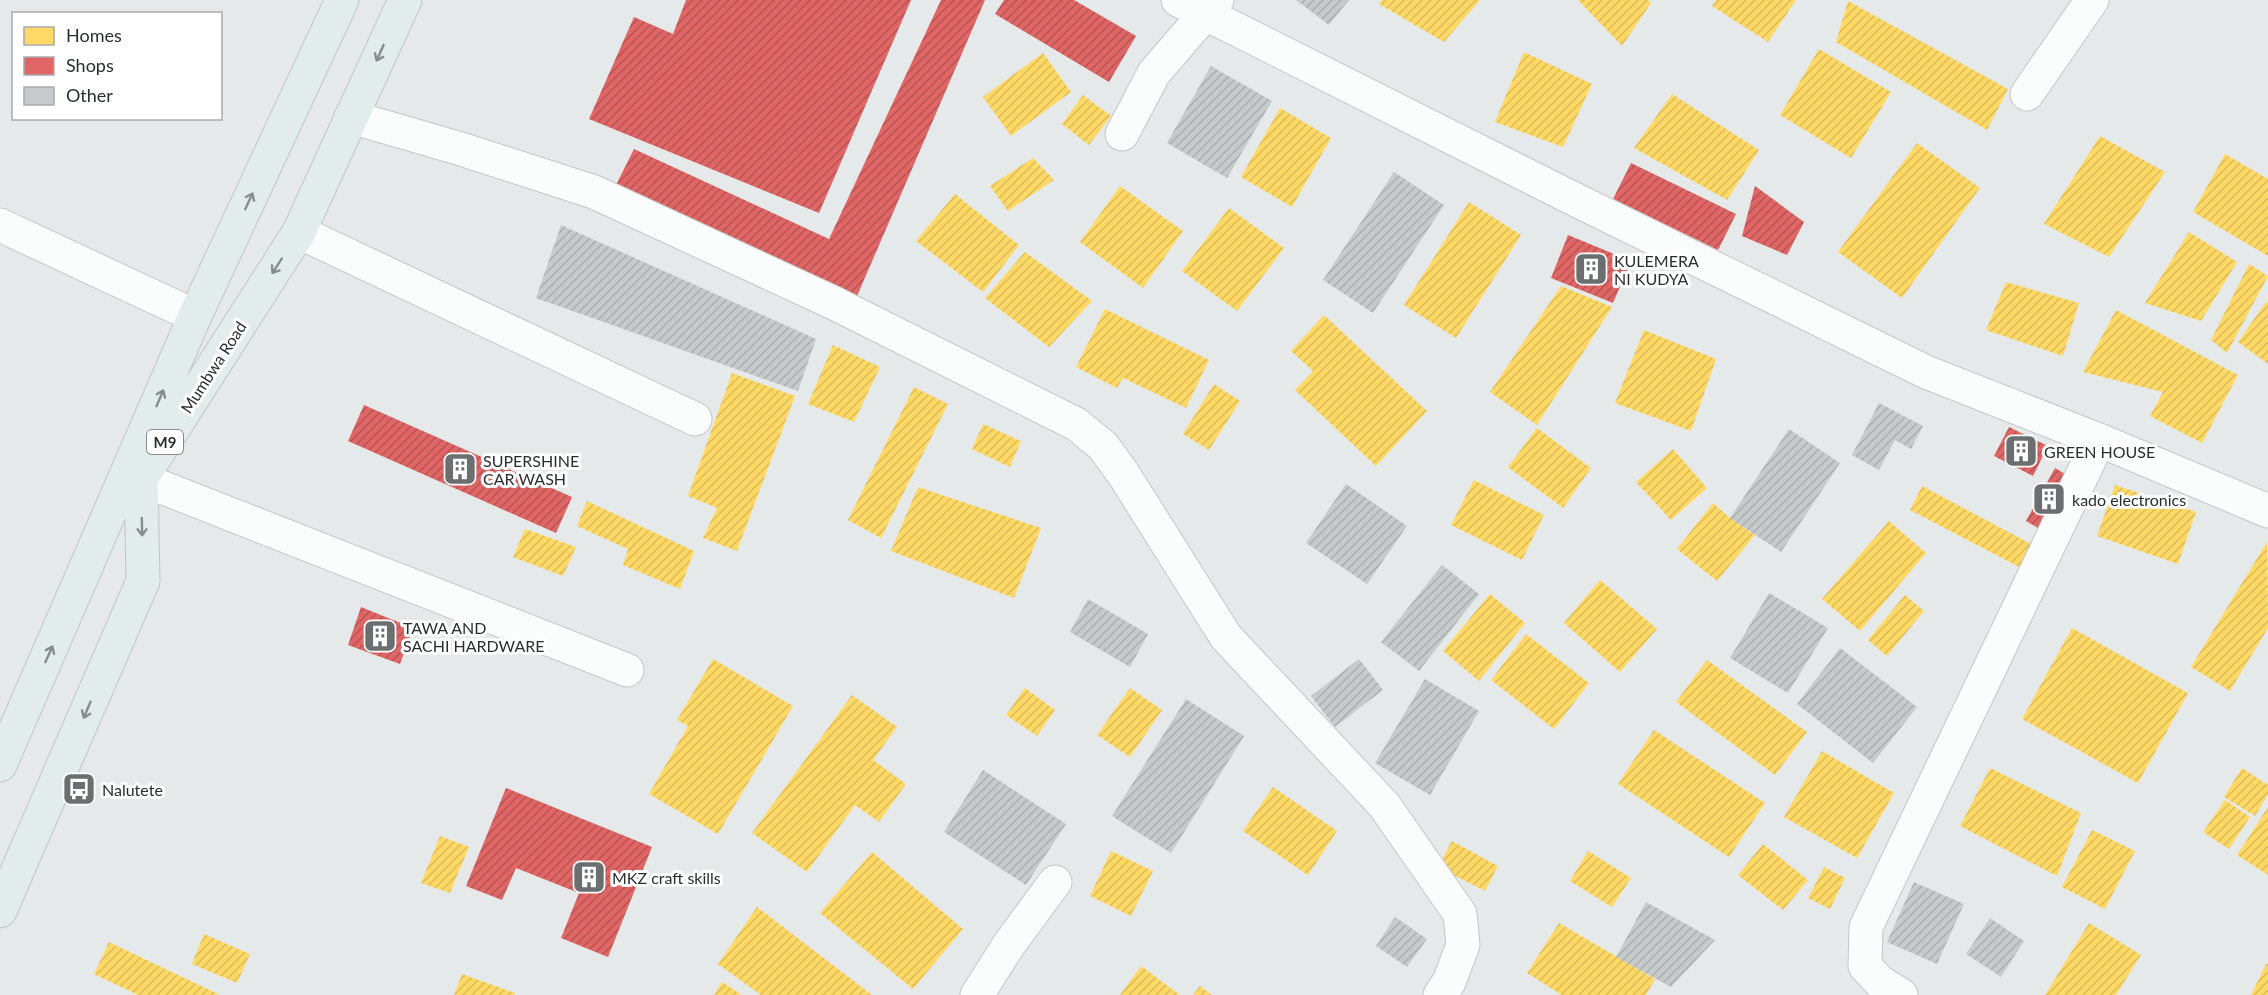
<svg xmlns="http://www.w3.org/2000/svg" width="2268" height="995" font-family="Lato,sans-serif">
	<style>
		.homes { fill: url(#homes-hatch) }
		.shops { fill: url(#shops-hatch) }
		.building { fill: url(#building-hatch) }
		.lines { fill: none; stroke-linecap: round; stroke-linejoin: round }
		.minor-casing { stroke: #c4c7c7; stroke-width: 35 }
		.major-casing { stroke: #c3c5c5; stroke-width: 35 }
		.minor { stroke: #fbfcfc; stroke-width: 33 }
		.major { stroke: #e2eced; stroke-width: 33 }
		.oneway { stroke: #868d8e }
		.labels { text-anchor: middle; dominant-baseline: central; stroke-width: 6; stroke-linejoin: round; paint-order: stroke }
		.shield { fill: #fff; stroke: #6b6d6d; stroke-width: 1.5 }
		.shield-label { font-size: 15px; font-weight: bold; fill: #2b2e2e }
		.poi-label { font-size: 16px; fill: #2b2e2e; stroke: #fff; text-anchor: start }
		.street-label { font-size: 16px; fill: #2b2e2e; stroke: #fff }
	</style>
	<defs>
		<pattern id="homes-hatch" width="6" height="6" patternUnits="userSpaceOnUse" patternTransform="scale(1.5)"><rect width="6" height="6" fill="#ffd966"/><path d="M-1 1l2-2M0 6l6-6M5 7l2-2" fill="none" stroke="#dbbb59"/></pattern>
		<pattern id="shops-hatch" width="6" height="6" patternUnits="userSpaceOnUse" patternTransform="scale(1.5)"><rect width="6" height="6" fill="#e06666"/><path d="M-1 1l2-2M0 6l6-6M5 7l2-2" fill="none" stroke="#b65454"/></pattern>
		<pattern id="building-hatch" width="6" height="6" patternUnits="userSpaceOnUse" patternTransform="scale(1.5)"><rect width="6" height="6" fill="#c6caca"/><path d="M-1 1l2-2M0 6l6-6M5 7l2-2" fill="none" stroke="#aaaeae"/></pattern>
	</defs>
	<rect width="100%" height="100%" fill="#e5e9e9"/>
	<path class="homes" d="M1382,0H1480L1444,42L1379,4Z
		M1578,0H1648L1651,3L1622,46Z
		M1716,0H1796L1768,42L1712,6Z
		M1848,1L2008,89L1987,130L1836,42Z
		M1819,49L1891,92L1851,158L1780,115Z
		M1524,52L1592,84L1563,147L1495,122Z
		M1043,53L1071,92L1011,136L983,97Z
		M1672,94L1759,150L1727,200L1634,148Z
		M1083,95L1111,116L1089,145L1062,124Z
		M1280,108L1331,138L1292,207L1241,177Z
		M2100,136L2165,172L2109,257L2044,224Z
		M1917,143L1980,188L1902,298L1838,252Z
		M2225,154L2268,179V256L2193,212Z
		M1033,158L1054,180L1008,211L990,186Z
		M1120,186L1183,231L1143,288L1080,242Z
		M955,194L1019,245L983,292L916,241Z
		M1469,202L1521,235L1456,338L1404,305Z
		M1229,208L1284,248L1237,311L1182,271Z
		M2189,232L2237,262L2201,321L2145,303Z
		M1025,252L1092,301L1049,347L985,298Z
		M2249,264L2268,276L2227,353L2211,340Z
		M2006,282L2079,303L2063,356L1986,330Z
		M1561,286L1612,307L1537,425L1490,392Z
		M2266,302L2268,303V364L2238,342Z
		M1105,309L1209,360L1186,408L1123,378L1117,388L1076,367Z
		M2116,310L2238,375L2202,443L2150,416L2163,392L2083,372Z
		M1324,315L1427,411L1376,466L1295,390L1313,371L1291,351Z
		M1644,330L1716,359L1691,431L1615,403Z
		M833,345L880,367L854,422L808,404Z
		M732,373L795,396L737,551L703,538L717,508L688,496Z
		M1214,384L1240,401L1209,450L1183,434Z
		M914,387L948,404L881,538L848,520Z
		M983,424L1021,441L1010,467L972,449Z
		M1537,428L1591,468L1563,508L1508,467Z
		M1673,449L1707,488L1671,520L1636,482Z
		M1474,480L1544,515L1522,560L1451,525Z
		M2115,485L2196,512L2178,564L2097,536Z
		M1922,486L2033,545L2021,568L1910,510Z
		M918,487L1041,528L1014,598L891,551Z
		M587,501L694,551L680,589L623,565L628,549L577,526Z
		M1713,503L1730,518L1755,535L1717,581L1677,549Z
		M1889,521L1926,553L1860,631L1822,599Z
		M525,529L576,547L563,576L513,557Z
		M2267,542L2268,628L2230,691L2191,667Z
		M1600,580L1657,629L1620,672L1564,623Z
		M1490,594L1525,623L1479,681L1443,651Z
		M1905,595L1924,611L1887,656L1868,640Z
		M2072,628L2188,693L2138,783L2022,719Z
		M1526,634L1589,683L1554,729L1491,680Z
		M713,659L793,706L718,834L649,794L688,726L677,720Z
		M1707,660L1807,732L1775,775L1676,702Z
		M1025,688L1055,710L1037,736L1006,715Z
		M1130,688L1162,710L1130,757L1097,735Z
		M852,695L897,727L873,760L906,784L879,822L855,805L807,872L752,833Z
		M1654,730L1765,803L1729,857L1618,784Z
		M1822,751L1894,793L1857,858L1784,817Z
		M1990,768L2081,813L2057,876L1960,826Z
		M2242,768L2268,785V794L2255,816L2224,797Z
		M1273,787L1337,831L1308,875L1243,831Z
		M2225,800L2250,817L2229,849L2203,832Z
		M2268,807V875L2237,855Z
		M2092,830L2135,851L2105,909L2062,887Z
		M440,836L469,847L450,893L421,883Z
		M1452,841L1498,866L1485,891L1438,867Z
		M1763,844L1808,880L1783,910L1738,875Z
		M1111,851L1153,871L1131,916L1090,896Z
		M1588,851L1631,878L1612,907L1570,881Z
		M872,852L963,929L913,989L820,913Z
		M1824,867L1845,878L1830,909L1808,898Z
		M757,907L872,995H761L718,964Z
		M1559,923L1655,979L1646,995H1562L1527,973Z
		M2089,923L2141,955L2116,995H2045Z
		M204,934L250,954L237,983L192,964Z
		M109,942L220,995H138L94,974Z
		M2266,964H2268V995H2251Z
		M1141,966L1180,995H1120Z
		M462,974L515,993L514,995H454Z
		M722,982L742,995H714Z
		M1200,986L1212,995H1193Z"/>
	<path class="shops" d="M686,0H911L819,213L589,119L634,17L673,34Z
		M941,0H985L857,296L616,185L634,149L829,239Z
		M1004,0H1074L1136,36L1109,82L995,14Z
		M1631,163L1736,214L1718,250L1613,199Z
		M1755,186L1804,222L1787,255L1742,236Z
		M1568,235L1631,261L1613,303L1551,278Z
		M364,405L572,497L556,533L348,441Z
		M2009,427L2048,446L2033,476L1994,456Z
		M2055,468L2072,478L2043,531L2026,521Z
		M361,607L413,628L400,664L348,645Z
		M506,788L652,847L608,957L561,938L579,893L516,868L502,900L466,886Z"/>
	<path class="building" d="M1296,0H1349L1329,25Z
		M1211,66L1272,101L1227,178L1167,143Z
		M1394,172L1444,205L1373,313L1323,280Z
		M561,225L816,339L798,391L536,298Z
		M1879,403L1923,426L1911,449L1895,440L1879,470L1852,455Z
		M1789,429L1840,463L1781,552L1730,518Z
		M1346,484L1407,526L1367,584L1306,543Z
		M1442,565L1479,594L1419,671L1381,642Z
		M1769,593L1828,628L1788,693L1730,658Z
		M1088,599L1148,634L1130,667L1070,632Z
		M1840,648L1917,707L1873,763L1797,704Z
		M1359,659L1383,690L1335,727L1311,696Z
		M1425,679L1479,711L1430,795L1375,763Z
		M1186,699L1244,736L1171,853L1112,816Z
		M983,770L1066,824L1026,885L944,832Z
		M1914,882L1964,904L1937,964L1887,942Z
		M1646,902L1715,940L1671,987L1616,957Z
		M1395,917L1427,939L1407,967L1376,946Z
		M1990,918L2024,941L2001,977L1966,954Z"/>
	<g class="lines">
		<g class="minor-casing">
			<path id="minor" d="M1178,0L1568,196L1926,372L2099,440L2268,511
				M2027,94L2092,0
				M351,117L461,149L594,192L834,303L1076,424L1103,446L1124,475L1226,637L1384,805L1460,914L1463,945L1449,982L1440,995
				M1122,134L1154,73L1217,0
				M0,225L195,316
				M299,232L695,419
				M141,479L627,670
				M977,995L1008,946L1055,882
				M1901,995L1880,982L1865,966L1866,927L2099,440"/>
		</g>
		<g class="major-casing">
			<path id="major" d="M0,765L195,316L342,0
				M0,911L143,581L141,479L299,232L405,0"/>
		</g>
		<use href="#minor" class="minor"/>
		<use href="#major" class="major"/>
	</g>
	<defs><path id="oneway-shaft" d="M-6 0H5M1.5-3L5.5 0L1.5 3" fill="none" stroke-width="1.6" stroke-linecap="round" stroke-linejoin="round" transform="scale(1.5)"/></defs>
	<g class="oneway">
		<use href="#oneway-shaft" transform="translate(380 53) rotate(114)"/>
		<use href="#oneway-shaft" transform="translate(249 201) rotate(-65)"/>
		<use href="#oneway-shaft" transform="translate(277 266) rotate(123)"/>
		<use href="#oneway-shaft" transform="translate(160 398) rotate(-67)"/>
		<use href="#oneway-shaft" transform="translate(142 527) rotate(89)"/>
		<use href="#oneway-shaft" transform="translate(49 654) rotate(-66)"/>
		<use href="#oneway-shaft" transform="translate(87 710) rotate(113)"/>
	</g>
	<defs>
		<g id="building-square" transform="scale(1.725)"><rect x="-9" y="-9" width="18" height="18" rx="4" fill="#6c6f6f" stroke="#fff"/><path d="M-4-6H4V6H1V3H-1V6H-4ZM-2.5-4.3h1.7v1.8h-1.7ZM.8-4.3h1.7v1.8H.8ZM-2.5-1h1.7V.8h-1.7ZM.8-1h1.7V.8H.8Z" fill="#fff"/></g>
		<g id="bus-square" transform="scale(1.725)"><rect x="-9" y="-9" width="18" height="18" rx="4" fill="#6c6f6f" stroke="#fff"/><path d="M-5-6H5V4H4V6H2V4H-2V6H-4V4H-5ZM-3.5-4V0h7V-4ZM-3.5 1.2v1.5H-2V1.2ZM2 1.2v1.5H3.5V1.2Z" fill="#fff"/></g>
	</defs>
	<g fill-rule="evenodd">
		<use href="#building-square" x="1591" y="269"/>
		<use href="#building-square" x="2021" y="451"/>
		<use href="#building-square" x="460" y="469"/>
		<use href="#building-square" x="2049" y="499"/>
		<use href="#building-square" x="380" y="636"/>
		<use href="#bus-square" x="79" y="789"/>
		<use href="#building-square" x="589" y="877"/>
	</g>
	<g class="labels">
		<rect class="shield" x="147" y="430" width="36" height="24" rx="4.5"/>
		<g class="shield-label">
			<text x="165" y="442">M9</text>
		</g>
		<g class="poi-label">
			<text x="1614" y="260">KULEMERA<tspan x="1614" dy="18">NI KUDYA</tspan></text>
			<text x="2044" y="451">GREEN HOUSE</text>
			<text x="483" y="460">SUPERSHINE<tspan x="483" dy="18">CAR WASH</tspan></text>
			<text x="2072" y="499">kado electronics</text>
			<text x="403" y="627">TAWA AND<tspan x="403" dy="18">SACHI HARDWARE</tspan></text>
			<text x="102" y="789">Nalutete</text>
			<text x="612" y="877">MKZ craft skills</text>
		</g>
		<g class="street-label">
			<text transform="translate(213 367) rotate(-57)">Mumbwa Road</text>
		</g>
	</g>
	<rect x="12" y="12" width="210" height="108" fill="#ffffff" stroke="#aaabab" stroke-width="1.5"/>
	<rect x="24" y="27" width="30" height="18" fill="#ffd966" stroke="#aaabab" stroke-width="1.5"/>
	<text x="66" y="42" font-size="18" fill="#2b2e2e">Homes</text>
	<rect x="24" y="57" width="30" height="18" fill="#e06666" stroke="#aaabab" stroke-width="1.5"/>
	<text x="66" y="72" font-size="18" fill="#2b2e2e">Shops</text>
	<rect x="24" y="87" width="30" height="18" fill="#c6caca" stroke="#aaabab" stroke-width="1.5"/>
	<text x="66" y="102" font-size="18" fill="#2b2e2e">Other</text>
</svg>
